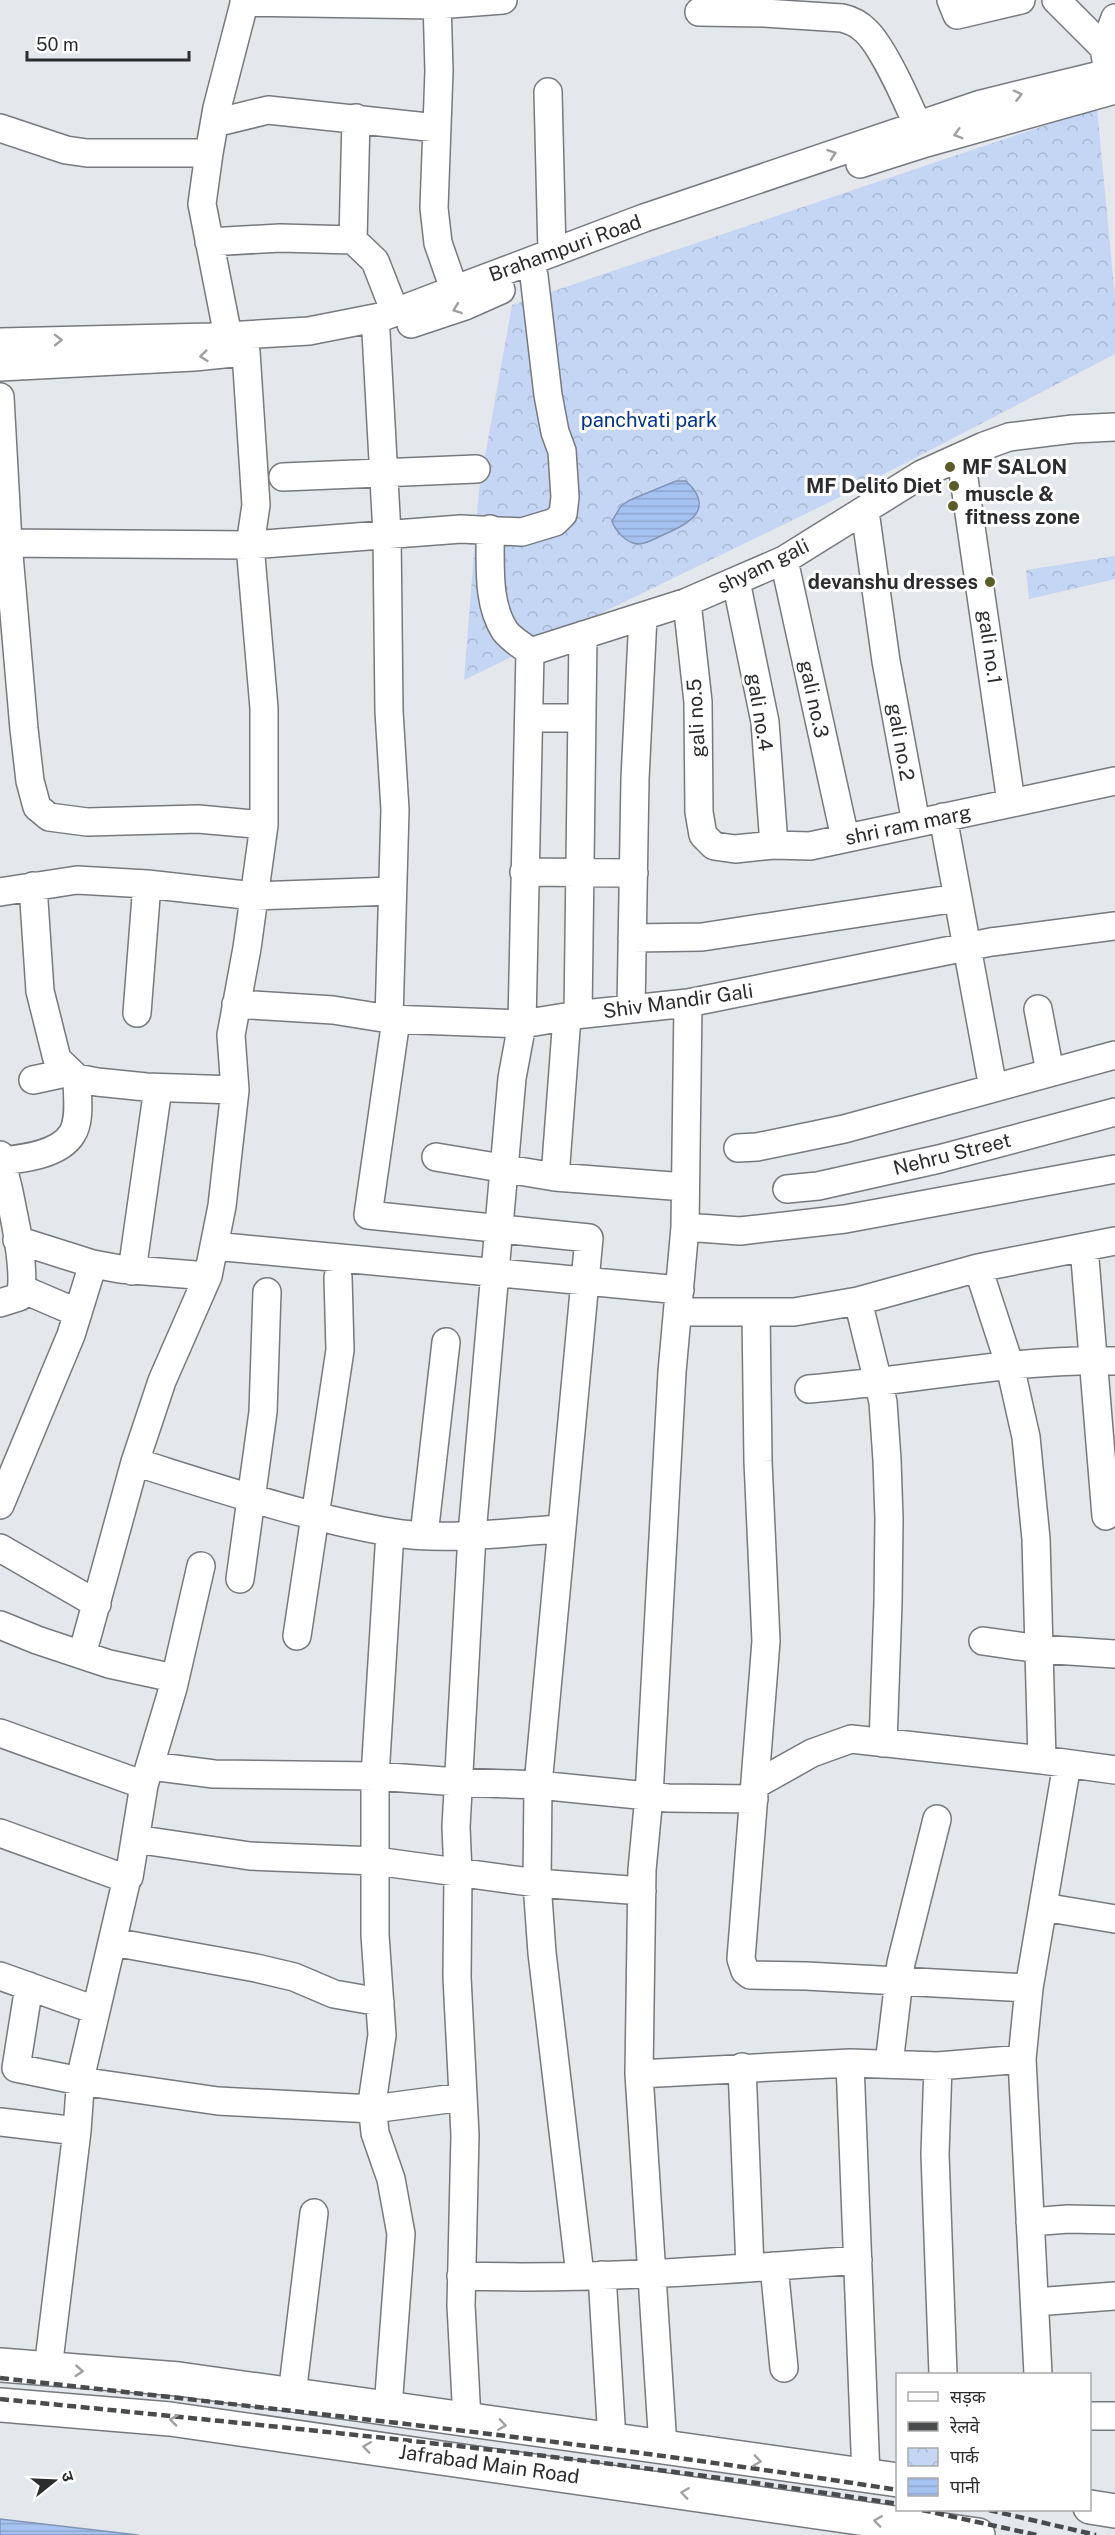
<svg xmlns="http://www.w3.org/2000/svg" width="1115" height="2535" font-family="'Public Sans','Noto Sans Devanagari',sans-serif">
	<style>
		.park { fill: url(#park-crowns) }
		.water { fill: url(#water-rules); stroke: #8195b6; stroke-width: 1.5 }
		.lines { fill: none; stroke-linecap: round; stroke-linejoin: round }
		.minor-casing { stroke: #76797d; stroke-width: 30 }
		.major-casing { stroke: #76797d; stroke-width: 36 }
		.minor { stroke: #fff; stroke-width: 27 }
		.major { stroke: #fff; stroke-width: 33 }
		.rail { stroke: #494b4d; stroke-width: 4.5; stroke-dasharray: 9 4.5; stroke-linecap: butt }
		.oneway { stroke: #a0a0a1 }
		.poi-dot { fill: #5c5c28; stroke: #fff; stroke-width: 2 }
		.labels { text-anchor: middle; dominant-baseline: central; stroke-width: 6; stroke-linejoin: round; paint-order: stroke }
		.street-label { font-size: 20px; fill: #2b2c2e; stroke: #fff }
		.park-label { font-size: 20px; fill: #00348a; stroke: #fff }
		.poi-label { font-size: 20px; font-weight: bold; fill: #2b2c2e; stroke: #fff; text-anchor: start }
	</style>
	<defs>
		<pattern id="park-crowns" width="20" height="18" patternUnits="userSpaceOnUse" patternTransform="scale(1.5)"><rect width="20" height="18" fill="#c4d6f3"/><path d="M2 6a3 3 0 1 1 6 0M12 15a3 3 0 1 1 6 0" fill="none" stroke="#a9b8d1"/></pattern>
		<pattern id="water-rules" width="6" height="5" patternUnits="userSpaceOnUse" patternTransform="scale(1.5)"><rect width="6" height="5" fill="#a6c2f0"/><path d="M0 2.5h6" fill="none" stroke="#8fa7ce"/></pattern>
	</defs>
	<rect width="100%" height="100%" fill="#e4e7ec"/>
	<path class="park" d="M1097,108L1115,298V354L832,501L464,680L479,490L512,305Z
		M1115,556V579L1029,599L1026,570Z"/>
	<path class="water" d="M676,481H686C715,508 691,523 665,534C658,537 647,544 639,544C627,544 615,531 612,521L621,506L630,500Z
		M0,2519L138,2535H0Z"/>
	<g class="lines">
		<g class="minor-casing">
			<path id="minor" d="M437,0L439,71L434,208L438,243L454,289
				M951,0L957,15L1021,0
				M1056,0L1104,48
				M244,2L437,5L503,0
				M699,12L764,13L842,18C851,20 859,24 866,31C886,50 913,115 925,142
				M1111,91L1104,48L1115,18
				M548,92L552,253
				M215,123L268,110L437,128
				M0,128L66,150L87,153H209
				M860,164L926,143L1115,90
				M353,240L356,118
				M209,242L280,238L353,240L375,261L395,312
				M411,324L465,306L501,290
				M376,332L387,534L389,711L395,810L389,1019
				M228,336L202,204L209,153L217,108L245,0
				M0,342L210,337L309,331L385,316L644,218L981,104L1108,73L1115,74
				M0,367L194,357L243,352
				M0,397L8,543L24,729L30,781L37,807L49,817L87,822L198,819L264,825
				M961,458L1011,802
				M283,477L476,469
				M865,511L886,661L916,823
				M490,529C491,562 486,602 505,631C511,639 523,646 530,652L687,602L784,560L922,474L984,446L1009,437L1073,429L1115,427
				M0,543L250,545L461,529L522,532L555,522L563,514L565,497L562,451L555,432L548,395L534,276L529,262
				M784,560L845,838
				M736,581L765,722L774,845
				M687,602L698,702L699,812L703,835L714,846L735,849L774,845L810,846L1115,781
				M529,718H582
				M943,817L993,1088
				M524,872L634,873
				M33,886L40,991L57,1059L77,1078L97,1082L146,1087L235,1090
				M0,892L77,880L147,884L254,896L392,891
				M632,938L702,937L957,898
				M236,1004L333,1010L389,1019L522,1024L584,1014L688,1003L991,942L1115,926
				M631,1009L635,779L643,616
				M1038,1009L1050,1072
				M137,1013L147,884
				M578,1015L583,635
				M567,1017L555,1177L685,1187
				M396,1020L368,1215L589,1238L538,1785L537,1883L542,1953L580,2275
				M33,1080L70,1072
				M738,1148L757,1147L844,1129L1115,1055
				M0,1155C7,1181 30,1276 19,1297L0,1303
				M436,1157L555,1177
				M0,1161C22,1159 59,1155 72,1134C81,1120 77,1095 77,1078
				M787,1189L818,1186L939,1159L1115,1112
				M685,1227L740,1231L845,1219L1115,1169
				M17,1240L93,1264L120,1269L208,1276
				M214,1246L680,1290
				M1084,1247L1106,1516
				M978,1268L1010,1366L1026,1437L1036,1539L1042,1760
				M132,1271L158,1088
				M22,1289L78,1313
				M858,1301L883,1402L887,1460L889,1519L888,1603L883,1743
				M678,1312H794L858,1301L978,1268L1115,1241
				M756,1313L758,1461L766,1641L741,1959L745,1971L750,1975L806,1976L1029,1988
				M809,1389C911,1381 1013,1358 1115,1361
				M135,1462C218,1488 304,1517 389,1532C445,1542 505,1532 562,1529
				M0,1505L71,1335L93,1264
				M424,1535L446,1342
				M0,1548L97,1604
				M240,1579L263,1412L267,1292
				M0,1625L37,1640L109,1664L169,1677L173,1688L144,1785L129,1877L124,1878L0,1833
				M297,1636L340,1350L338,1277
				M983,1641L1039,1649L1115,1654
				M82,1655L135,1462L162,1381L208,1276L222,1206L235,1090L231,1035L247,948L264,825V708L250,545L256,505L246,352
				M173,1688L201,1566
				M0,1733L144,1785
				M151,1766L214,1774L375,1776L458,1782L538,1785L668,1798L754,1799
				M755,1785L812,1753L851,1739L1042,1760L1115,1770
				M135,1839L250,1856L376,1861L537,1883L642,1891
				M1043,1907L1115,1919
				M113,1942L256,1968L294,1977L334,1994L380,2002
				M0,1976L95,2010
				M29,1986L16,2068L80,2081L218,2101L373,2109L463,2097
				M850,2063L866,2476
				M889,2064L901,1963L937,1819
				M938,2066L935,2154L943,2374
				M742,2067L750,2268
				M639,2074L850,2063L938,2066L1022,2059
				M0,2122L77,2131
				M1030,2222L1068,2219L1115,2220
				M774,2266L784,2368
				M602,2275L612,2440
				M461,2276C594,2280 726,2270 858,2260
				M1035,2302L1115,2296
				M48,2369L77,2131L81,2075L127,1878
				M1038,2374L1022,2059L1029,1988L1067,1764
				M292,2395L314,2213
				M388,2408L401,2234L391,2179L375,2133L372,2103L382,2035L375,1935V1776L390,1532
				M1090,2416H1115
				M467,2420L461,2305L465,2135L457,1977L458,1873L456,1827L472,1534L512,1078L522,1024L530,652
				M663,2447L639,2074L642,1870L649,1796L672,1372L685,1227L688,1003"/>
		</g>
		<g class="major-casing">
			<path id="major" d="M0,2365L179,2379L898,2480
				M0,2405L170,2419L978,2535
				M1090,2507L1115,2511"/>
		</g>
		<use href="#minor" class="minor"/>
		<use href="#major" class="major"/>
		<path class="rail" d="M0,2378C299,2412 600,2443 898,2490
			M0,2399C300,2429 600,2457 898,2504
			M922,2510L1037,2535
			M989,2510L1096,2535"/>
	</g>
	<defs><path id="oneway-chevron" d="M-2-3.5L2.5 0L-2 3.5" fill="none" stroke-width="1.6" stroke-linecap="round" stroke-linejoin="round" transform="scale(1.5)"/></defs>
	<g class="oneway">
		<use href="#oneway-chevron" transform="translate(1018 95) rotate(-14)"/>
		<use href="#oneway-chevron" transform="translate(958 134) rotate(164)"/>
		<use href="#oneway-chevron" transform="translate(832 154) rotate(-19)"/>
		<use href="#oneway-chevron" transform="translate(457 309) rotate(160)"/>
		<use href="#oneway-chevron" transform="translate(58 340) rotate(-1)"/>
		<use href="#oneway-chevron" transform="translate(204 356) rotate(174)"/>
		<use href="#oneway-chevron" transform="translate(79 2371) rotate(4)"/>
		<use href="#oneway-chevron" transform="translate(174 2420) rotate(-173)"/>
		<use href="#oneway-chevron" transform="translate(502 2425) rotate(8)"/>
		<use href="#oneway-chevron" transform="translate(367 2447) rotate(-172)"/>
		<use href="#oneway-chevron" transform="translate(757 2461) rotate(8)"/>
		<use href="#oneway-chevron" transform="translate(685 2493) rotate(-172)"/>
		<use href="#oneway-chevron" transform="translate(878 2521) rotate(-172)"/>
	</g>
	<g class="poi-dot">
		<circle cx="950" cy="467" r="6"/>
		<circle cx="954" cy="486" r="6"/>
		<circle cx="953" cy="506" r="6"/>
		<circle cx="990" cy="582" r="6"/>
	</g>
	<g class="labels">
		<g class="street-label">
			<text transform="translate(565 248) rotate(-20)">Brahampuri Road</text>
			<text transform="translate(763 566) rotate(-26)">shyam gali</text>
			<text transform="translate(990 647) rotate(82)">gali no.1</text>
			<text transform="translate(814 699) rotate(78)">gali no.3</text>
			<text transform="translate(760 712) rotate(81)">gali no.4</text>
			<text transform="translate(696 718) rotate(-93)">gali no.5</text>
			<text transform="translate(901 742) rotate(80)">gali no.2</text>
			<text transform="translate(908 825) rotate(-12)">shri ram marg</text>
			<text transform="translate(678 1001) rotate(-8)">Shiv Mandir Gali</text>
			<text transform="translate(952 1154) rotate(-14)">Nehru Street</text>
			<text transform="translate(489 2464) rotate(8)">Jafrabad Main Road</text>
		</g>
		<g class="park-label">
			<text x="649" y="420">panchvati park</text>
		</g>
		<g class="poi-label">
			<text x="962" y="467">MF SALON</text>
			<text x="942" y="486" text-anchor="end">MF Delito Diet</text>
			<text x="965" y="494">muscle &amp;<tspan x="965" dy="23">fitness zone</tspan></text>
			<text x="978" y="582" text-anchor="end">devanshu dresses</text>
		</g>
	</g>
	<rect x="896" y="2373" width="195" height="138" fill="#ffffff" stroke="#aaabab" stroke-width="1.5"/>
	<rect x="908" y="2392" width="30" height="9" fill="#ffffff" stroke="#aaabab" stroke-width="1.5"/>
	<text x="950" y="2403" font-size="18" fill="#2b2c2e">सड़क</text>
	<rect x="908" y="2422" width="30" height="9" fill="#494b4d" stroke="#aaabab" stroke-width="1.5"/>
	<text x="950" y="2433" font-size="18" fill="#2b2c2e">रेलवे</text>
	<rect x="908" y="2448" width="30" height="18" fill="url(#park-crowns)" stroke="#aaabab" stroke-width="1.5"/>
	<text x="950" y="2463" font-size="18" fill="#2b2c2e">पार्क</text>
	<rect x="908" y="2478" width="30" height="18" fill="url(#water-rules)" stroke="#aaabab" stroke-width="1.5"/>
	<text x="950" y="2493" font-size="18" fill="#2b2c2e">पानी</text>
	<g transform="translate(54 2481) rotate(72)" stroke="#ffffff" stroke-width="4.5" paint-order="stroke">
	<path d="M0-4.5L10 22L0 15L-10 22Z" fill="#2b2c2e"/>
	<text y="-9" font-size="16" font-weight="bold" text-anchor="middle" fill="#2b2c2e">उ</text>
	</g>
	<path d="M27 51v9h162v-9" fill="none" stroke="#2b2c2e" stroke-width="3"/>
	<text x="36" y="51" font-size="18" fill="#2b2c2e" stroke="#ffffff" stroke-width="4.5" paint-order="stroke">50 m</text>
</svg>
